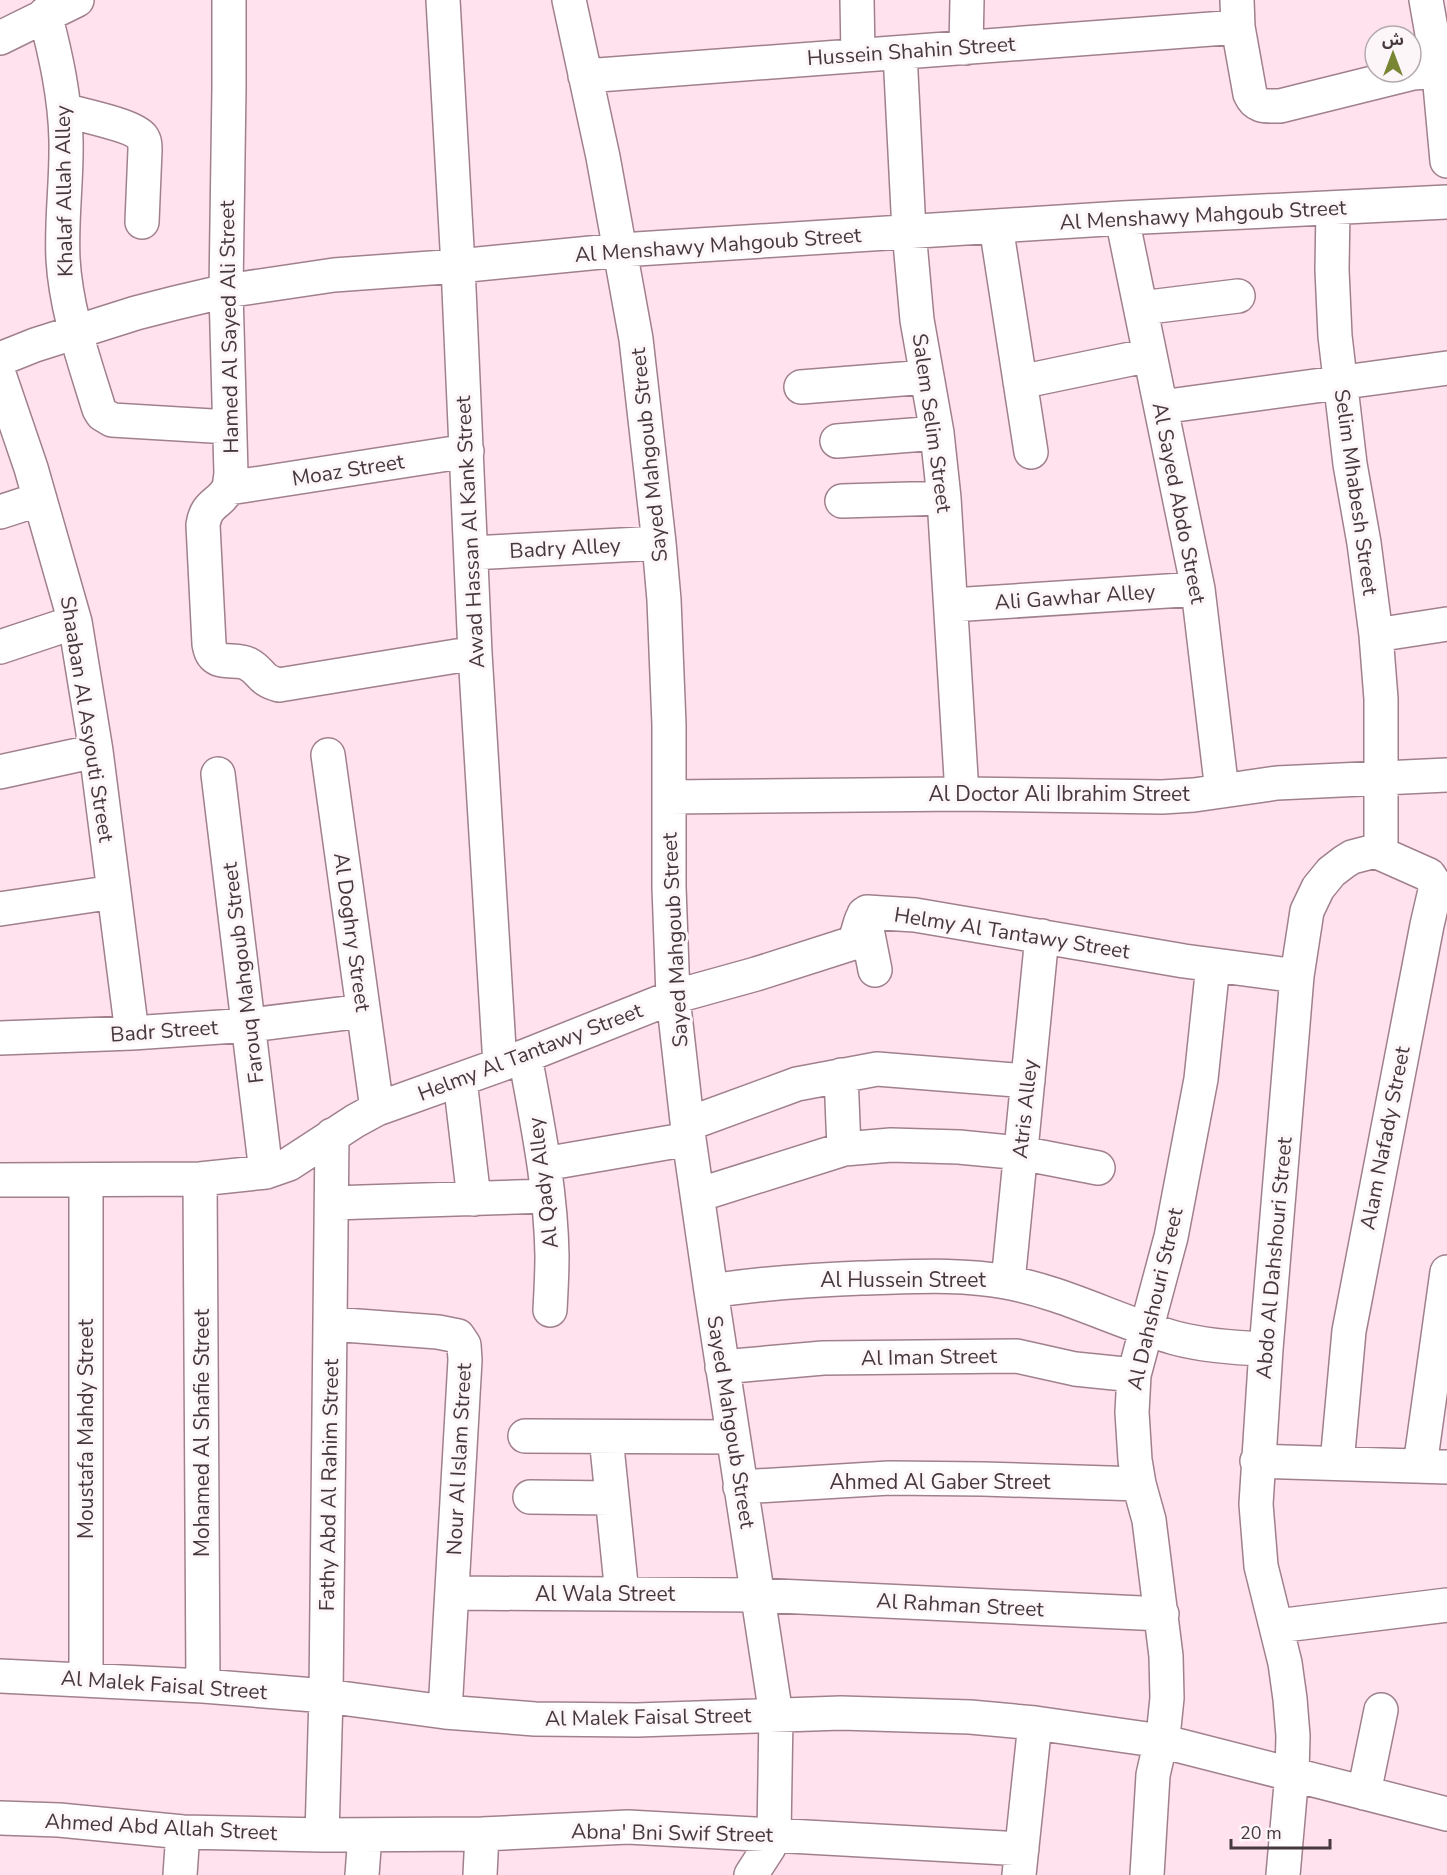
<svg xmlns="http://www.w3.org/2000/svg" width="1447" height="1875" font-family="'Nunito Sans','Noto Sans Arabic',sans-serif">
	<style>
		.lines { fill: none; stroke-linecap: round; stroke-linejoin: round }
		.minor-casing { stroke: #a0808d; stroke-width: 36 }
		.minor { stroke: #fff; stroke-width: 33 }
		.labels { text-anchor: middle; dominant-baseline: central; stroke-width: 6; stroke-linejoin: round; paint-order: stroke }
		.street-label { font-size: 21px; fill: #46383e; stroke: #fdf6f9 }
	</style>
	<rect width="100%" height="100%" fill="#ffe2ee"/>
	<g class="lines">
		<g class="minor-casing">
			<path id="minor" d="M229,0V88L226,291L231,474C230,479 230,485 228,489C219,505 206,503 203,525L209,644C210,649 211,654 215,657C224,664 238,658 248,664C262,671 259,680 279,685L475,653
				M443,0L458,266L475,653L500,1065
				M569,0L603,157L636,339L659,543L664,600L669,725V887L673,997L689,1139L711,1291L776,1715L774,1835L769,1847L751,1875
				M857,0L858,55
				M1237,0L1238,27L1250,94C1256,108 1266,106 1280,106L1413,73L1426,72L1447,76
				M1426,0L1439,74L1447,161
				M45,14C56,56 65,97 66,140C67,180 61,219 63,259C66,311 84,360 99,409L102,414L112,420L229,427
				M0,38L77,0
				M966,48L967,0
				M900,53L909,231L917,320L937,433L944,498L962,794
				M585,76L1238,27
				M64,110C80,115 133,125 142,137C145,141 145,145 145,150L142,222
				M1122,218L1198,589L1222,791
				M996,226L1031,452
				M1141,308L1238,296
				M0,359L35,345L136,313L175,303L226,291L334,275L458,266L621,250L1122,218L1447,202
				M0,377L31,468L75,622L96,751L132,1033
				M1020,382L1150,355
				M801,387L927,377
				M1161,407L1447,368
				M837,441L937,433
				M229,488L467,451
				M842,501L944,498
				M0,512L40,499
				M471,553L659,543
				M952,605L1198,589
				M1376,635L1447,624
				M0,647L75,622
				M328,755L377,1109
				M0,772L96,751
				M218,774L266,1172
				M669,797L962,794L1162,797L1194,795L1277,783L1447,775
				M0,909L114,892
				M864,914L875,970
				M0,1038L132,1033L250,1025L363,1011
				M525,1056C537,1122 551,1189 552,1256C552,1274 551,1292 550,1310
				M841,1075L844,1149
				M460,1080L474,1199
				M688,1124L797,1084L877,1069L1028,1081
				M544,1164L689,1139
				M200,1179L203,1686
				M0,1180L200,1179L266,1172L289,1164L355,1121L377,1109L525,1056L673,997L756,974L850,944C861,936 857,920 867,912L915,915L1184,961L1297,976
				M698,1195L844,1149L891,1145L959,1147L1021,1153L1098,1168
				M332,1203L547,1196
				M1008,1282L1042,936
				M711,1291C763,1283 808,1280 861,1278C910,1277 958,1273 1006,1282C1065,1293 1118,1322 1175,1338C1205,1346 1236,1348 1266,1349
				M331,1324L438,1332L458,1336L464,1345L465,1360L445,1712
				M722,1367L823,1358L1017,1356L1075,1369L1134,1375
				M525,1436L733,1437
				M606,1437L622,1594
				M1257,1461L1447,1467
				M1337,1463L1349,1331L1427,925L1436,886L1429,875L1375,851
				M1420,1466L1447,1272
				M740,1487L889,1478L983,1479L1139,1484
				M530,1497L612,1498
				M452,1593L758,1595L1162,1614
				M1277,1626L1447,1605
				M0,1676L203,1686L326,1696L445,1712L535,1719L637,1720L841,1713L970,1717L1035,1723L1161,1741L1447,1814
				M86,1679V1180
				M1364,1793L1381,1710
				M0,1818L59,1820L183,1832L322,1835L482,1834L628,1827L1022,1849
				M322,1835L326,1696L332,1135
				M180,1875L183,1832
				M362,1875L365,1835
				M480,1875L482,1834
				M1019,1875L1035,1723
				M1147,1875L1153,1775L1164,1727L1167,1698L1166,1656L1149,1520L1139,1484L1135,1460L1132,1412L1134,1375L1171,1237L1201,1079L1213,965
				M1283,1875L1292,1773L1293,1736L1290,1699L1285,1663L1261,1566L1256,1504L1266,1349L1297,976L1307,911L1318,888L1331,872L1344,862L1352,857L1375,851L1381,841V699L1376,635L1364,543L1350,464L1335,336L1332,270L1333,208"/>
		</g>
		<use href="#minor" class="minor"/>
	</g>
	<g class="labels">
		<g class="street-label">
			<text transform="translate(911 51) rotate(-4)">Hussein Shahin Street</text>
			<text transform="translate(64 191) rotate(-91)">Khalaf Allah Alley</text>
			<text transform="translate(1203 215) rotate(-3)">Al Menshawy Mahgoub Street</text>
			<text transform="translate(718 245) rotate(-4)">Al Menshawy Mahgoub Street</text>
			<text transform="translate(229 327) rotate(-91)">Hamed Al Sayed Ali Street</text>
			<text transform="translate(932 423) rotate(82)">Salem Selim Street</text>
			<text transform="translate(649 455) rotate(-96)">Sayed Mahgoub Street</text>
			<text transform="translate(348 470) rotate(-9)">Moaz Street</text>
			<text transform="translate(1356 492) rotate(82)">Selim Mhabesh Street</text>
			<text transform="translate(1179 503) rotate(79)">Al Sayed Abdo Street</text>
			<text transform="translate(470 532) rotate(-93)">Awad Hassan Al Kank Street</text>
			<text transform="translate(565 548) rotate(-3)">Badry Alley</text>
			<text transform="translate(1075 597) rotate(-4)">Ali Gawhar Alley</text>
			<text transform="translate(87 719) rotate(81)">Shaaban Al Asyouti Street</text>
			<text x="1059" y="794">Al Doctor Ali Ibrahim Street</text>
			<text transform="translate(352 932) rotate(82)">Al Doghry Street</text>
			<text transform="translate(1012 933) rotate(9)">Helmy Al Tantawy Street</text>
			<text transform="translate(675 940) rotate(-93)">Sayed Mahgoub Street</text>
			<text transform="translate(243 973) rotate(-97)">Farouq Mahgoub Street</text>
			<text transform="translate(164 1031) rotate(-4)">Badr Street</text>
			<text transform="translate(530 1052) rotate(-21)">Helmy Al Tantawy Street</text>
			<text transform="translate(1025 1109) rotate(-84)">Atris Alley</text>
			<text transform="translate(1385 1138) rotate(-79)">Alam Nafady Street</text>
			<text transform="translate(543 1183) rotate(-97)">Al Qady Alley</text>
			<text transform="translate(1274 1258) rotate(-85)">Abdo Al Dahshouri Street</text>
			<text x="903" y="1280">Al Hussein Street</text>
			<text transform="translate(1155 1299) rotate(-77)">Al Dahshouri Street</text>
			<text transform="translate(929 1357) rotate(-1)">Al Iman Street</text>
			<text transform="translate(731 1422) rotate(81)">Sayed Mahgoub Street</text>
			<text transform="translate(86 1429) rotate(-90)">Moustafa Mahdy Street</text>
			<text transform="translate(202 1433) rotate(-90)">Mohamed Al Shafie Street</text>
			<text transform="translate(459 1459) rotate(-87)">Nour Al Islam Street</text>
			<text x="940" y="1482">Ahmed Al Gaber Street</text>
			<text transform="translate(329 1485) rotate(-89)">Fathy Abd Al Rahim Street</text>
			<text x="605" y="1594">Al Wala Street</text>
			<text transform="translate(960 1605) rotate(3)">Al Rahman Street</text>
			<text transform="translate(164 1685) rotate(4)">Al Malek Faisal Street</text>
			<text transform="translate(648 1717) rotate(-1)">Al Malek Faisal Street</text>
			<text transform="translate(161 1827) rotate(3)">Ahmed Abd Allah Street</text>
			<text transform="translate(672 1833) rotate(1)">Abna' Bni Swif Street</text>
		</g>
	</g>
	<g transform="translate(1393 54)"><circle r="28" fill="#fdf6f9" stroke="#b4aaae" stroke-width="1.5"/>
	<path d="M0-4.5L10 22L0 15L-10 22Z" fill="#788633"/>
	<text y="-9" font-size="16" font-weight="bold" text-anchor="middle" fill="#46383e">ش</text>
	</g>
	<path d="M1231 1839v9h99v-9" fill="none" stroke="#46383e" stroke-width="3"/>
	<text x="1240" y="1839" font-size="18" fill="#46383e" stroke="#fdf6f9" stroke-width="4.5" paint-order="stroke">20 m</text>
</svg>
